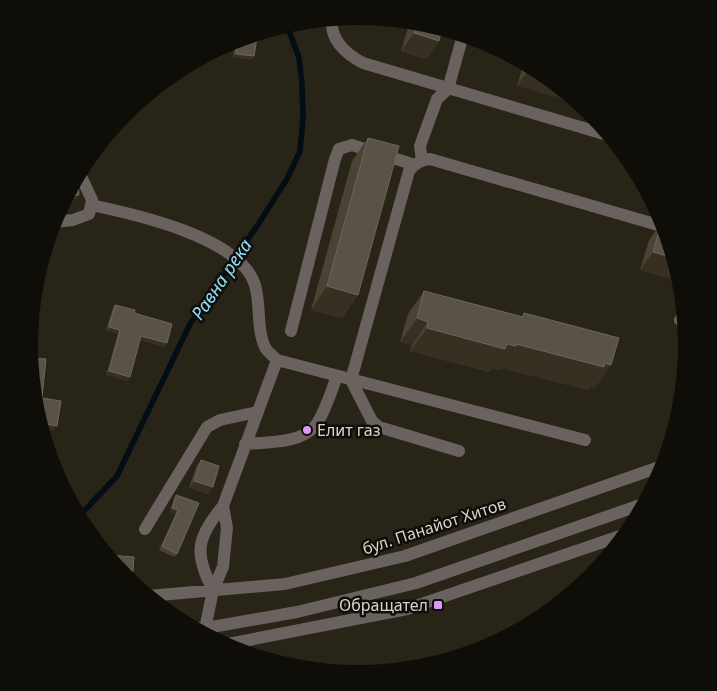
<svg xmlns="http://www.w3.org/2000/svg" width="717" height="691" font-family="'Noto Sans',sans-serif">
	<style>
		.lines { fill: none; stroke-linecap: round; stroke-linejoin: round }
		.stream { stroke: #020e13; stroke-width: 5.5 }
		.minor { stroke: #69625f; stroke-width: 12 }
		.wall { fill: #4a4235 }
		.shaded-wall { fill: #362f22 }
		.building { fill: #595246; stroke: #6d665b }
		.poi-dot { fill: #da9af6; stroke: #0f0d08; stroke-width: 2 }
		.labels { text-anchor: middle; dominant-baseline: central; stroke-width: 5; stroke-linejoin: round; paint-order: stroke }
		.poi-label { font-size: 16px; fill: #d8d5cc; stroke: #0f0d08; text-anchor: start }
		.street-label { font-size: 16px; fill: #d8d5cc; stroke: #0f0d08 }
		.water-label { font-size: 18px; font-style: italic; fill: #90ddfa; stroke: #0f0d08 }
	</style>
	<rect width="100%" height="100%" fill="#282417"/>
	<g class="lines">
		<path class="stream" d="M77,515L86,509L117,476L190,324L259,223L287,179L300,151L303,118L302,84L299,58L287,25"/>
		<path class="minor" d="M332,19C330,40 346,54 363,63L611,136
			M422,160L420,146L437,99L448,89L463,35
			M91,205C134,214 240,237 255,285C261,304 256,331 266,349C269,353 274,357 277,360
			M54,222L73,220L89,214L92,200L79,172
			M680,320L685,321
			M291,331L335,159L339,149L352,145L415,165
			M245,444C267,442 300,444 315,426C324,416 332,389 337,376
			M459,451L379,427L372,421L351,380L409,171C415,164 420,160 430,159L665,227
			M145,529L207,427L220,420L257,412
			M213,590C194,554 196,538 223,506L277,360L585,440
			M148,596L285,584L405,556L665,465
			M192,628H206L297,612L416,583L646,503
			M204,634L213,590L223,567L227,528L223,506
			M223,645L407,609L629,533"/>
	</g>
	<path class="wall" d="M410,21L423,23L439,41L426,59L401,51Z
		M247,37L252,60L233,57L235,40Z
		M524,62L542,72L517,86Z
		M368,138L358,295L342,318L311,310L352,161Z
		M662,221L682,282L640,270L649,240Z
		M424,291L521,317L524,313L611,365L595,388L590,387L588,390L501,368L499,370L492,368L489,372L410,351L412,345L400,342L408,314Z
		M115,305L134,313L164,347L140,340L127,381L106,375L118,334L106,330L113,308Z
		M201,460L208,494L189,488L196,467Z
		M176,495L199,503L177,554L174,557L159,550L176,514L170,512L174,499Z"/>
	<path class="shaded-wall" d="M414,33L439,41L426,59L401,51Z
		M236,54L254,56L252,60L233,57Z
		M531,66L542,72L582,105L517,86Z
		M79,195L77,199L65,200L67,196Z
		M653,252L674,258L682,282L640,270Z
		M327,286L358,295L342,318L311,310Z
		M417,318L428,322L412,345L400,342Z
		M109,327L120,330L118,334L106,330Z
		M427,328L507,344H516L611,365L595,388L590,387L588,390L501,368L499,370L492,368L489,372L410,351Z
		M141,336L167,343L164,347L139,340Z
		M109,371L130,377L127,381L106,375Z
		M40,423L57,426L53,431L42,429Z
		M194,481L213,487L208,494L189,488Z
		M172,508L178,510L176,514L170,512Z
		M119,570L133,571L131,574H122Z"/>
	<path class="building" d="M417,22L423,23L442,29L439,41L414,33Z
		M247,37L257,38L254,56L236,54L237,40Z
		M368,138L399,146L358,295L327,286Z
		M75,181H78L79,195L67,196Z
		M662,221L663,222L674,258L653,252Z
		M424,291L523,317L524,313L619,338L611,365L605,363L604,367L516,344V346L507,344L505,349L427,328L428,322L417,318Z
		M115,305L135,310L134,313L172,324L167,343L141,336L130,377L109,371L120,330L109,327Z
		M30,358L46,359L42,398L61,401L57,426L40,423L36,409Z
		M201,460L219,466L213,487L194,481Z
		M176,495L199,503L177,554L162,546L178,510L172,508Z
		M109,555L134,557L133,571L119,570L109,558Z"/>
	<g class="poi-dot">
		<circle cx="307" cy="430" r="5"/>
		<rect x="433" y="600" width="10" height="10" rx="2.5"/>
	</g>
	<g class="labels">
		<g class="poi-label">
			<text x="317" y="430">Елит газ</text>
			<text x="428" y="605" text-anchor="end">Обращател</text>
		</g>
		<g class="street-label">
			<text transform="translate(434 526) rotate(-18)">бул. Панайот Хитов</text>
		</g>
		<g class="water-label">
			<text transform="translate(221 279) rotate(-56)">Равна река</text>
		</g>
	</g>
	<path d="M0 0H717V691H0ZM38 345a320 320 0 1 1 640 0a320 320 0 1 1-640 0Z" fill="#0f0d08" fill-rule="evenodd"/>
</svg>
